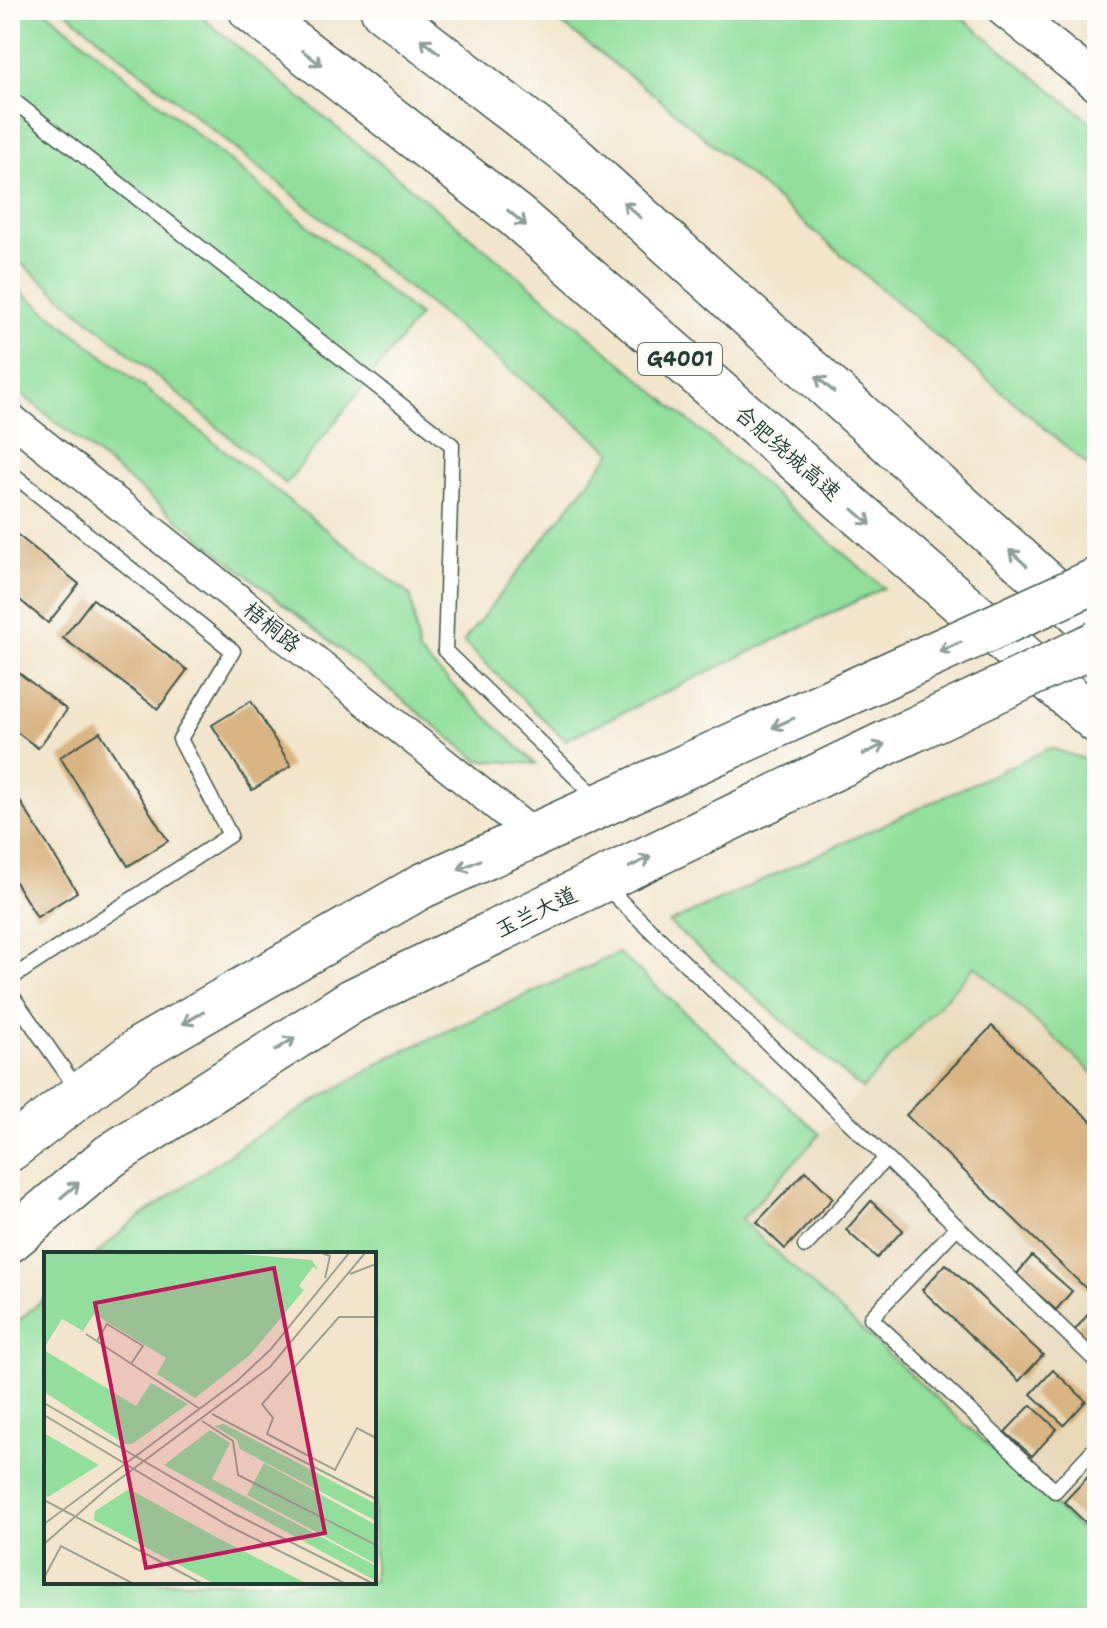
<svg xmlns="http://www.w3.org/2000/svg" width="1107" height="1628" font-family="'Shantell Sans','LXGW WenKai TC',sans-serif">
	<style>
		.built { fill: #e9d9ba }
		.green { fill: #92df9d; stroke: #588e68; stroke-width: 2 }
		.building { fill: #d9b584 }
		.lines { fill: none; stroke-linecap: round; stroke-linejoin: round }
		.service-casing { stroke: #3f564b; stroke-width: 17 }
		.minor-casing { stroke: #3f564b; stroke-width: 33 }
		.tertiary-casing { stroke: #3f564b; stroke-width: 39 }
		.primary-casing { stroke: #3f564b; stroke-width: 47 }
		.motorway-casing { stroke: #3f564b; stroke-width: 47 }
		.service { stroke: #fff; stroke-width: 14 }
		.minor { stroke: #fff; stroke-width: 30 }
		.tertiary { stroke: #fff; stroke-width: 36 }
		.primary { stroke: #fff; stroke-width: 44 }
		.motorway { stroke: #fff; stroke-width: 44 }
		.primary-bridge-casing { stroke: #3f564b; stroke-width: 47; stroke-linecap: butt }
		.primary-bridge { stroke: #fff; stroke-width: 44 }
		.oneway { stroke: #8f9e9a }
		.labels { text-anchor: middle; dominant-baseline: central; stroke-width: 6; stroke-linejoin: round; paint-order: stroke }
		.shield { fill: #fdfcf7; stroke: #62766e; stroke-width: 2 }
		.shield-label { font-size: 20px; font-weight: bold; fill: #1f3d34 }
		.street-label { font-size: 22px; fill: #1f3d34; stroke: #fdfcf7 }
		.inset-road { fill: none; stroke: #9ea28f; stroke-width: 2 }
		.view { fill: #c2185b; fill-opacity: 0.15; stroke: #c2185b; stroke-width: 4 }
		.inset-edge { fill: none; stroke: #1f3d34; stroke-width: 4 }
	</style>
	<rect width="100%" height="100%" fill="#fdfcf7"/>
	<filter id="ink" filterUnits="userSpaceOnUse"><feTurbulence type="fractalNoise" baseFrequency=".0125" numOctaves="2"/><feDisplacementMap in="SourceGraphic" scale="16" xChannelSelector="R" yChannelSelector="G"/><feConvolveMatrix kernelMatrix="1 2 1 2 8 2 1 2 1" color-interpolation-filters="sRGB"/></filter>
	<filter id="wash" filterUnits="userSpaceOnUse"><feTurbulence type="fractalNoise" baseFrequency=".006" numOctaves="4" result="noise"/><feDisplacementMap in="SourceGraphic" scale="32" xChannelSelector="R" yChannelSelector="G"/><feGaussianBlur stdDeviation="1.8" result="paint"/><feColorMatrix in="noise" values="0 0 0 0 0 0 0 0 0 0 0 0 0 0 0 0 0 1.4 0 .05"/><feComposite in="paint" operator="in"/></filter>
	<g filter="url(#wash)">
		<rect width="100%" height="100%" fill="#f2e5cb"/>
		<path class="built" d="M975,966L1097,1077V1545L741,1220Z"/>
		<path class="green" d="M10,10H45L419,316L286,484L10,254Z
			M64,10H193L549,301L884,588L565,740L463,642L612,452Z
			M544,10H952L1097,127V473L658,98Z
			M10,283L411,596L419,653L536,764L478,760L10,385Z
			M1050,748L1087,760L1097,770V1077L975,966L862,1089L669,923Z
			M619,953L820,1134L741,1220L1097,1545V1618H10V1328L46,1297V1582H374V1254H96L130,1224L245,1143L388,1058Z"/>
		<g id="blocks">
			<path class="building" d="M10,529L79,584L48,623L10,592Z
				M93,599L187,670L158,709L63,638Z
				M10,666L67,710L38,748L10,727Z
				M251,701L291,766L252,790L212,725Z
				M100,732L168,841L128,866L60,757Z
				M10,785L77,892L37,917L10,874Z
				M992,1026L1097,1127V1299L906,1115Z
				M806,1171L833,1198L785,1249L757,1222Z
				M871,1201L903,1230L877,1258L846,1230Z
				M1032,1256L1072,1291L1056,1310L1016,1275Z
				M946,1264L1043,1355L1019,1381L922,1290Z
				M1090,1312L1097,1319V1351L1074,1331Z
				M1053,1370L1086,1401L1064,1425L1031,1394Z
				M1031,1405L1057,1429L1032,1456L1005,1432Z
				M1097,1467V1516L1088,1525L1064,1502Z"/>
		</g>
	</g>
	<g filter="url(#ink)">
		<use href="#blocks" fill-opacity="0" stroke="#3f564b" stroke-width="2"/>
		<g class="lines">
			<g class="service-casing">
				<path id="service" d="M10,98L452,445L445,651L600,801
					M10,472L233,651L180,739L230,835L10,979
					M603,884L1097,1362
					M10,993L78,1090
					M957,1227L871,1318L1055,1491L1097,1446
					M805,1246L886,1158"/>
			</g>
			<g class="minor-casing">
				<path id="minor" d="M10,418L534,835"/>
			</g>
			<g class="tertiary-casing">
				<path id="tertiary" d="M1006,10L1097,83"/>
			</g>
			<g class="primary-casing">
				<path id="primary" d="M10,1149L141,1048L422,886L879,679
					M10,1240L110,1156L352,1001L913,730"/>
			</g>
			<g class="motorway-casing">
				<path id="motorway" d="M251,10L516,216L1097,721
					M383,10L573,157L1097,629"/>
			</g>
			<use href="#service" class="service"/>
			<use href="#minor" class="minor"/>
			<use href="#tertiary" class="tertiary"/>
			<use href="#primary" class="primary"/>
			<use href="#motorway" class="motorway"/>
			<g class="primary-bridge-casing">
				<path id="primary-bridge" d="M879,679L1097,580
					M913,730L1097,643"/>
			</g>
			<use href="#primary-bridge" class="primary-bridge"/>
		</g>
		<defs><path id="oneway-shaft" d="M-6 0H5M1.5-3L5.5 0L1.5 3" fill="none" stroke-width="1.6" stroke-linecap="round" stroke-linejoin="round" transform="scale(2)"/></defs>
		<g class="oneway">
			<use href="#oneway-shaft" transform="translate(430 46) rotate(-142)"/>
			<use href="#oneway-shaft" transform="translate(312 58) rotate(38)"/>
			<use href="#oneway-shaft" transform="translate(632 210) rotate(-138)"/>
			<use href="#oneway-shaft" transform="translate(517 218) rotate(40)"/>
			<use href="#oneway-shaft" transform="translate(825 384) rotate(-138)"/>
			<use href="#oneway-shaft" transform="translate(862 517) rotate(41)"/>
			<use href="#oneway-shaft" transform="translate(1018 558) rotate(-138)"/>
			<use href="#oneway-shaft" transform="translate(950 647) rotate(156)"/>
			<use href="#oneway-shaft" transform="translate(783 723) rotate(156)"/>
			<use href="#oneway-shaft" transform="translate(874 749) rotate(-26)"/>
			<use href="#oneway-shaft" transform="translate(640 862) rotate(-26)"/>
			<use href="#oneway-shaft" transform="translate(469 865) rotate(156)"/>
			<use href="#oneway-shaft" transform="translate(193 1018) rotate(150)"/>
			<use href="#oneway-shaft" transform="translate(285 1044) rotate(-33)"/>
			<use href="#oneway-shaft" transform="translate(70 1190) rotate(-40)"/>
		</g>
	</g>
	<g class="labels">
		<rect class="shield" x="638" y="343" width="84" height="32" rx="6"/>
		<g class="shield-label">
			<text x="680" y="359">G4001</text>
		</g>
		<g class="street-label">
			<text transform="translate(788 453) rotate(41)">合肥绕城高速</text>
			<text transform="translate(272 627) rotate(39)">梧桐路</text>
			<text transform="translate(536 912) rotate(-26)">玉兰大道</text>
		</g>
	</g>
	<g transform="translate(44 1252)">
		<rect width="332" height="332" fill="#f2e5cb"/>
		<path d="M0,1H181L268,8L274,18L269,15L255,34L260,38L206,103L151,146L113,122L122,106L50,62L39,79L18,67L0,96ZM0,98L92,154L107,131L144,152L88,192H81L0,140ZM180,172L332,252V269L196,197L193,188L170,174ZM166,178L186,191L168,227L332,314V329L120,213ZM0,181L55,213L4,245L0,243ZM220,211L332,273V312L203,243ZM85,237L172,285L262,331H169L50,268L51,259Z" fill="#92df9d"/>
		<path class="inset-road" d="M278,1L286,4L281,26M306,22L332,12M332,65H295L218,152L229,166L223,182L291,218L313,176L332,186M42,82L156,157M53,89L63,72L99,94L87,112M0,151L191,262L328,331M168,162L332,247M0,163L183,273L300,331M158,169L189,189L194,223L332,293M0,248L157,331M0,272L193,129L227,97L305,1M0,292L65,235L226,115L321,1M0,326L17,294L88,331"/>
		<path class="view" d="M230,16L281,281L102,316L51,51Z"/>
		<rect width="332" height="332" class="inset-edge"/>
	</g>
	<rect width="1107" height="1628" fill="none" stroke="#fdfcf7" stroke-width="40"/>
</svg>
